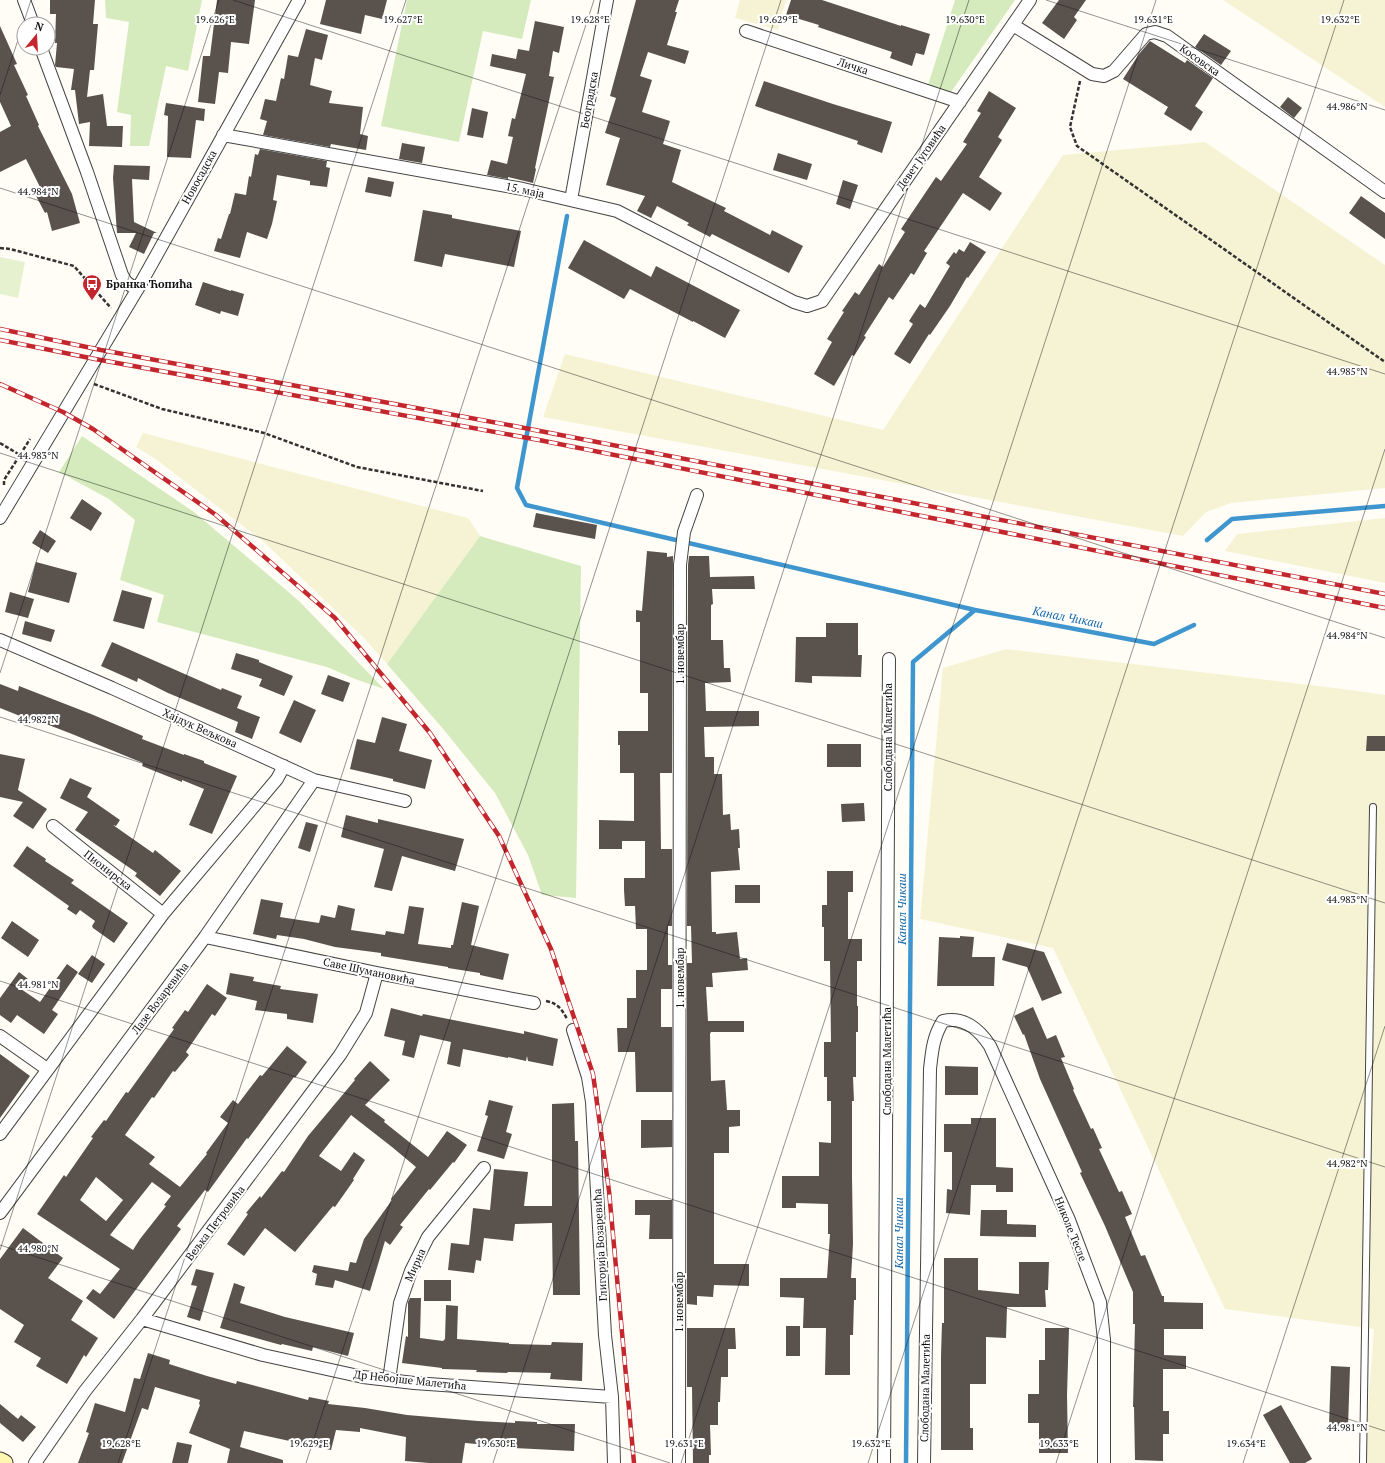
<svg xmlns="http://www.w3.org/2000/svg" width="1385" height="1463" font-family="'PT Serif',serif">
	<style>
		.farmland { fill: #f6f3d4 }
		.green { fill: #d5ebbd }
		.pitch { fill: #e6f2cf }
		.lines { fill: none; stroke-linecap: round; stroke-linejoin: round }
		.stream { stroke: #3f96cf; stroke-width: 4.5 }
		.building { fill: #5a524d; fill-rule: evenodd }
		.lane-casing { stroke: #444; stroke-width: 8 }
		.street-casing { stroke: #444; stroke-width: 14 }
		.secondary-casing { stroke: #333; stroke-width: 19 }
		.path { stroke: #333; stroke-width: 2.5; stroke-dasharray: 4 2; stroke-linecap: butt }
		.lane { stroke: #fff; stroke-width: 6 }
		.street { stroke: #fff; stroke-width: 12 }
		.secondary { stroke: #fff6b0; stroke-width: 17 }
		.rail-casing { stroke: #c4262e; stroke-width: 4.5 }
		.rail { stroke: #fff; stroke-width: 3; stroke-dasharray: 9; stroke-linecap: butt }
		.ticks { fill: none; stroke: #111; stroke-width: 1; stroke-opacity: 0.45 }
		.labels { text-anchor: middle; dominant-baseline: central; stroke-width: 4; stroke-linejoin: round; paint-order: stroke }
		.street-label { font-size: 11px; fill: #111; stroke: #fff }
		.poi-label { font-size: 11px; font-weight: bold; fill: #111; stroke: #fff; text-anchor: start }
		.water-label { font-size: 12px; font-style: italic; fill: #1768a6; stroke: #fff }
		.ticks-label { font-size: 10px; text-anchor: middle; fill: #111; stroke: #fff; stroke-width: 4; stroke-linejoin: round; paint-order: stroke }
	</style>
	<rect width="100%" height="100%" fill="#fffdf5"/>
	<path class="farmland" d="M740,0H786L778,30L735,18Z
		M1223,0H1385V107Z
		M1205,142L1385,265V488L1231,503L1206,512L1183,536L543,417L565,354L883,430L1063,155Z
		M143,433L468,518L480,536L387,664L364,638L265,543L157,460L136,447Z
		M1385,518V583L1225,551L1237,534Z
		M1006,649L1343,689L1385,695V1463H1364L1374,1329L1225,1309L1053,948L920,919L943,668Z"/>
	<path class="green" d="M105,0H202L188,71L166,66L149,146H130L131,115L117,112L129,22L106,18Z
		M407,0H531L522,39L483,31L459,142L381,126Z
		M955,0H1015L951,92L928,85Z
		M82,436L194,512L299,601L384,689L355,679L327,667L157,622L164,595L120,580L135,520L109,499L59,472Z
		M480,536L581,566L576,898L542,895L528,855L495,793L444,730L387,664Z"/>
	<path class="pitch" d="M0,257L25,262L18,298L0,294Z"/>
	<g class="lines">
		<path class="stream" d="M567,216L517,488L526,505L975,610
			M1207,540L1232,519L1385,506
			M906,1463L913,662L975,610L1154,644L1194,625"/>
	</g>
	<path class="building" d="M50,0H95L93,24H98L94,70H90L87,97L103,94L107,126H123L122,147L89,146L90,122L79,124L75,90H71L74,69L56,67L55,65L57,43H55L56,14H50Z
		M217,0H255L249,44L231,42L228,73L219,72L215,104L198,102L203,56H210Z
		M326,0H387L382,19L365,15L361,34L320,24Z
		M636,0H679L675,12H677L667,45L689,51L685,64L648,52L640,76L652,80L642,112L670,121L663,144L681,150L672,182L726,208L724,211L770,235L772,230L803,246L789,273L712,234L710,237L687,225L689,223L657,206L651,218L637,211L645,196L606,185L620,138L605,133L616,98L610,96Z
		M791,0H822L901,26V25L930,34L924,55L916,53L912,66L890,58L892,52L818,27L819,25L786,15Z
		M1059,0H1086L1074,17L1077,20L1064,39L1042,23Z
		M535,21L564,27L559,53L553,51L549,76L554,77L535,168L536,169L533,183L508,177V179L487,175L491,160L507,164L513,137L508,136L512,118L515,119L526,74L490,66L492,54L516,59L518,49L529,51Z
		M0,26L17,64L14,65L28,95L26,96L39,125L38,126L72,194L80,223L52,231L47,212L45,213L35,194L42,191L26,159L0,172V132L11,126L0,102Z
		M306,29L328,35L322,60L315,58L310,85L332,91L329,103L363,107L360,134L368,136L366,150L331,144L330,147L263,135L267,121L260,119L265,99L276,101L281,78L284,79L288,55L298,57Z
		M1204,34L1231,51L1221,65L1195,47Z
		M1150,41L1185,63L1187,60L1213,78L1195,106L1203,112L1191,131L1164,114L1168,107L1123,79L1139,54Z
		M764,81L833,104L892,122L882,153L857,144L858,141L755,106Z
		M989,91L1016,108L998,137L1002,140L979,177L1002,193L990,211L963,193L924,251L927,253L914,275L911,273L893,300L889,297L864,336L866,337L854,356L852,355L834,386L814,374L832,342L827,339L844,312L842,311L855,292L859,295L879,264L883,267L905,232L901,229L936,177L941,181L967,144L963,142L981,113L977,111Z
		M1288,97L1302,108L1294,118L1280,107Z
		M166,103L205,109L204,121L196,120L191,158L167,157L168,116L164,115Z
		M472,108L488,112L483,138L467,135Z
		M402,143L425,147L422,163L399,159Z
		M260,149L327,161L326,167L330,168L327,187L310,185V181L277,175L273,200L277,201L272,224L267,239L247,232L240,258L214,251L218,238L221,239L229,214H230L235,193L246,195L249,176L251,177L255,154L258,155Z
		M778,153L812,164L807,180L773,170Z
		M114,165L150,166L149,180L132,179L134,222L157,233H154L144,254L129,247L136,233H117L113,178Z
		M368,177L394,182L391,197L365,192Z
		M843,180L858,185L850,209L836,204Z
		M1361,196L1385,213V239L1349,213Z
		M423,210L452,215V218L521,231L514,267L445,254L442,267L414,261Z
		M584,240L651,277L656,266L740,310L725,338L693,321V322L630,289L624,299L568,268Z
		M970,242L986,252L968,278L967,277L950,306L930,335L929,334L910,364L894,354L913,324L909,321L920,304L925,308L950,266L946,263L954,252L956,254L959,249L964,252Z
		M203,282L231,291V290L244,294L238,316L221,311L220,314L195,305Z
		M82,499L102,513L91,531L70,518Z
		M536,513L597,525L595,539L533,527Z
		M40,530L56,541L48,553L32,543Z
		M647,551L667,553V557L673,556L672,773H660L661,849H672V926H668V965H672V989H661V1027H672V1092H636L635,1052H618L617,1028H627V998H636V970H647V929H636L635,906H625L624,890V878H645V841H622V849H599V820L634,821V773H620V745H618V731H648V693H640V622H636V610L642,611Z
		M689,556H709L710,577L754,576L755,589H712L713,604L711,605V640H723L724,668H730L731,682L705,683L706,711H759V726L704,727L705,757H714V774H722L723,815L730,814L731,830L739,829L740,848H738L740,870L711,872L712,932H716V934L737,932L740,959L747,958L748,970L712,973L713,987H706L708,1021H744V1032H711L710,1034L711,1081L725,1080L727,1110H740V1126L729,1127V1153H714V1264H749V1286L714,1285L713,1297L697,1296V1305L687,1304V963H692L691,926H687L688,565Z
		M36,562L77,573L69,603L28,592Z
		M122,590L152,598L144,629L113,621Z
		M10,592L34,599L28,618L5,612Z
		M25,621L55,630L51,642L22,634Z
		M826,623H858V655H862L861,677L812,676V683L795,682L796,637H826Z
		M112,642L221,690L222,688L242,696L237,708L260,717L252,739L235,732L238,722L168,693L138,678L137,682L101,666Z
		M236,653L259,660V662L293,676L284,696L259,686L262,679L231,669Z
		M328,675L350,683L343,702L321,694Z
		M0,684L18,691L19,686L91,714L143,736L142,739L184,755V754L204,761V763L237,776L212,834L189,825L204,789L182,780V782L142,766L143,763L72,734L41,722L40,724L0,708Z
		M294,700L316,710L301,743L279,733Z
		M382,717L407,724L399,751L432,760L425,789L393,781V779L350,769L357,739L375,743Z
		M1367,736H1385V751H1366Z
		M827,744H861V767H827Z
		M0,754L25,759L18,790L47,809L33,829L13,816L23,802L0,797Z
		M70,778L92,788L87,797L120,820L116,826L113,825L153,853L155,850L181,871L160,896L135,876L137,873L75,830L88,812L60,798Z
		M864,803L865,821L842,822L841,804Z
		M346,815L378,823V819L464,839L455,871L402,856L392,891L374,887L384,849L341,837Z
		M306,822L318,825L310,852L298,848Z
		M27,846L46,859L45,861L74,880L71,883L128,923L114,943L93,928L92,926L95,921L80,910L76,915L67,909L69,906L13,866Z
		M827,871H853V892H848V939H862V961H857V1006H858V1032H856V1077H853L854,1101H852V1176L853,1244L851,1278H856V1300H854L853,1335H850V1375H825L826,1328H803L804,1298L780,1297V1278H827L830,1234H828V1204L796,1203V1208H782V1176H819V1142L831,1143V1101H827V1077H824V1042H831L830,961H824V927H822V905H827Z
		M735,885H760V903H735Z
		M261,899L283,903L280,917L319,923L321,915L335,918L338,905L355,909L351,930L385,935L386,931L404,934L409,906L424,908L418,944L451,948V945H453L462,902L479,906L471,945L509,954L503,980L480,975V973L448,968V967L381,956V953L335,947L304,939L277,935L276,939L253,934Z
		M12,921L39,940L28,957L1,938Z
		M960,936L974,937L972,957H995L994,986H937L939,937L960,938Z
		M1007,943L1044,952L1062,993L1042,1001L1027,967L1002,960Z
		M92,955L105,964L92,983L78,974Z
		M67,964L78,972L52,1010L58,1014L44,1034L17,1015L11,1023L0,1015V998L19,972L28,979L21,989L40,1002Z
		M230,973L254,977L253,981L281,986L280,989L318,994L313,1023L287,1019V1014L255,1010L257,1001L226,994Z
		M207,984L227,998L215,1016L212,1014L186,1052L189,1055L175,1072L173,1071L154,1098L152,1097L125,1135L155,1157L149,1164L180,1187L207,1154L206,1153L228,1123L220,1117L233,1100L238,1104L260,1075L262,1076L287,1046L307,1062L295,1078L294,1077L248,1139L247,1138L208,1192L205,1190L177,1226L181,1229L114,1319L86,1298L93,1289L100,1294L120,1269L37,1214L64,1175L66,1177L93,1138L91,1137L104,1120L106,1121L126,1092L128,1093L174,1029L172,1028L185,1010L188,1012ZM96,1177L123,1200L106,1221L80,1200ZM152,1182L171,1196L164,1205L166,1206L140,1239L133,1250L110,1235Z
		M1033,1007L1047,1039L1056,1035L1065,1057L1061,1058L1074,1089L1073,1090L1091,1129L1093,1128L1102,1148L1099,1149L1119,1192L1122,1191L1132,1214L1125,1217L1141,1256L1145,1255L1162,1296H1164V1302L1203,1303V1329H1164V1355L1186,1356V1369H1163V1411H1169V1434H1163V1461L1135,1460L1134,1407H1133L1135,1324H1133V1292L1105,1226L1080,1173L1082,1172L1040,1079L1024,1034L1023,1035L1014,1016Z
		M391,1008L422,1016L423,1014L524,1034V1031L558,1039L553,1066L528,1061L527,1056L526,1061L508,1057V1058L463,1049L460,1067L447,1064L451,1042L420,1035L414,1058L402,1055L405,1041L384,1036Z
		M0,1054L30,1076L0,1118Z
		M370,1061L390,1080L365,1105L385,1120L384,1122L428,1157L447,1131L467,1145L454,1163L453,1162L430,1190L429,1189L400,1225L403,1227L390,1245L385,1241L370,1291L335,1280L333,1288L315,1285L317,1274L312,1272L314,1265L348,1271L350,1262L356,1263L364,1239L392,1200L391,1199L416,1167L392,1147L351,1115L319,1156L341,1171L354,1152L365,1160L353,1179L354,1180L335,1207L333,1206L295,1252L265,1228L244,1256L227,1244L248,1214L246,1213L260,1196L261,1198L282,1171L284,1172L308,1136L355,1080L354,1079Z
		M945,1066L978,1067V1095H945Z
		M489,1100L513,1106L506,1132L512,1134L504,1159L477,1151L488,1116L485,1115Z
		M574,1103L575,1141H578L580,1295H553L552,1223L515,1224L513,1241L484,1238L481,1261L476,1260L474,1273L448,1270L451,1243L469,1245L473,1208L490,1210L494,1169L528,1172L524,1206H552V1104Z
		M971,1118H996V1167L1013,1168V1192H996V1185H971L970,1215L946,1213L947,1189L952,1190V1152H944V1124H971Z
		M641,1120H672V1147L641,1148Z
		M635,1200H672V1239H649L650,1215H635Z
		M981,1210H1007V1224L1036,1225V1237L980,1236Z
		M23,1228L63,1258L48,1278L83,1301L71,1320L98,1338L86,1357L84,1355L67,1384L36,1366L41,1358L14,1342L24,1325L0,1309V1259Z
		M944,1258H978V1290L1019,1294V1262H1049L1048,1290H1045L1046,1307H1007L1006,1338L986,1337V1384H970V1428H973V1450H941V1356L942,1323H944Z
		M196,1269L214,1273L200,1321L187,1317L197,1286L191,1285Z
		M424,1280H451V1301H424Z
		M234,1283L245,1287L240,1303L285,1317L354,1333L348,1356L313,1347L312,1351L282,1344L281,1345L220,1328Z
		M410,1298H421L420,1338L443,1341L445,1339L446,1305L458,1306L457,1339L509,1343V1344L551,1345L552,1342L583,1343L582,1381L550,1379L551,1373L508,1372L507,1373L476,1372L477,1370L442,1369V1368L402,1363L406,1336L408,1337V1302Z
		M786,1326H800V1356H786Z
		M687,1328H735L736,1349H728V1377H721L720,1402H718V1425H710L711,1455H709V1463H693L692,1387H687Z
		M1045,1328H1069L1067,1395L1068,1453H1039V1423H1028V1394H1039V1360H1045Z
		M148,1353L170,1360L169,1364L207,1376L236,1384L237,1381L308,1400L309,1397L329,1401L328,1404L365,1408L407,1415L478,1421L515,1423V1421L537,1422V1424H575L574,1451L514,1448V1447L465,1443L462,1463H429L405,1461L406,1437L360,1428V1432L336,1430L331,1450L244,1431L240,1447L283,1460V1463H227L230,1449L189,1433L200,1405L199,1404L200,1400L155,1387L148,1410L142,1408L122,1463H78L89,1433L86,1432L95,1403L125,1412L134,1378L140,1379Z
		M1331,1366L1350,1367L1348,1427L1329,1426Z
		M0,1404L18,1419L21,1415L36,1427L23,1442L0,1423Z
		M1281,1405L1312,1459L1305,1463H1290L1263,1415Z
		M177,1442L192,1445L188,1463H172Z"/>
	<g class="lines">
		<g class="lane-casing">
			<path id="lane" d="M1363,1463L1373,807"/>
		</g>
		<g class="street-casing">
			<path id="street" d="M24,0L33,24
				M1013,25L1092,74L1104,76L1114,71L1146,34L1155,32L1167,36L1385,192
				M746,31L960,102
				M41,48L87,172L122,275L126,282L137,290
				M223,135L523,189L617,211L794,302L807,306L822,301L1030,0
				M571,200L607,0
				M0,518L137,290L299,0
				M0,640L112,688L314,780L405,801
				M53,826L163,914
				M205,937L377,973L534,1003
				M573,1030L588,1077L592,1102L605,1335L612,1397L614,1463
				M0,1036L47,1069
				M0,1134L163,914L277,779L284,766
				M0,1213L205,937L314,780
				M142,1319L263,1355L363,1377L414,1383L612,1397
				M389,1380L400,1303L411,1271L428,1237L484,1168
				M35,1463L85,1391L142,1319L340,1055L366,1013L377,973
				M679,1463L680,565L684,532L697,495
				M884,1463L889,659
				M924,1463L930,1069C932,1051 933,1037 943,1021C963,1016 979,1029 990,1046L1069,1220L1100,1302L1104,1340V1463"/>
		</g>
		<g class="secondary-casing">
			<path id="secondary" d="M0,1461L4,1463"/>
		</g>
		<path class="path" d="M1080,81L1070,127L1077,146L1385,362
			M0,248L10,249L74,266L111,308
			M94,384L162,409L264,433L357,467L483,491
			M0,443L20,455L4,480V485
			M20,455L30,439
			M546,1001C557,1003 562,1009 567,1019"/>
		<use href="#lane" class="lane"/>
		<use href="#street" class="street"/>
		<use href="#secondary" class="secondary"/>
		<g class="rail-casing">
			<path id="rail" d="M0,329L101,350L514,426L1385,594
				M0,340L95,359L539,440L1385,608
				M0,384L63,412L93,429L216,515L335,618L430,733L499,836L551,949L593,1074L609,1191L634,1463"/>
		</g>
		<use href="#rail" class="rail"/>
	</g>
	<path class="ticks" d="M233,0L1385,374M1046,0L1385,110M0,95L31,0M0,188L1385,638M0,453L1385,903M0,673L219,0M0,717L1385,1167M0,981L1385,1431M0,1245L670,1463M0,1250L406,0M118,1463L594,0M306,1463L781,0M493,1463L969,0M681,1463L1156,0M868,1463L1344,0M1056,1463L1385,449M1243,1463L1385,1026"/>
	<defs>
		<g id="bus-pin" transform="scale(1)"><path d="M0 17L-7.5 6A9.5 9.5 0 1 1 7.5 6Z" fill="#c4262e" stroke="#fff"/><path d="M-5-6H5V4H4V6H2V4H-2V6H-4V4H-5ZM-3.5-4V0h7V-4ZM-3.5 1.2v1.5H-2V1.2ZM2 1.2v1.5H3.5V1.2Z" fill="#fff"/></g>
	</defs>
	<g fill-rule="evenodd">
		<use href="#bus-pin" x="92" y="284"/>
	</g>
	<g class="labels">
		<g class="street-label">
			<text transform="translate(1200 60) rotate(35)">Косовска</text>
			<text transform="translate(853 66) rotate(18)">Личка</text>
			<text transform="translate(589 100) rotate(-80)">Београдска</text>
			<text transform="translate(921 157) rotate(-55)">Девет Југовића</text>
			<text transform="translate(199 177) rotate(-61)">Новосадска</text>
			<text transform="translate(525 190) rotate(12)">15. маја</text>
			<text transform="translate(680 654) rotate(-90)">1. новембар</text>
			<text transform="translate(200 728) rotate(24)">Хајдук Вељкова</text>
			<text transform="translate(888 737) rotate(-90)">Слободана Малетића</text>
			<text transform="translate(108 870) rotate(38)">Пионирска</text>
			<text transform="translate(369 971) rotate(12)">Саве Шумановића</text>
			<text transform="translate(680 978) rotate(-90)">1. новембар</text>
			<text transform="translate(160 998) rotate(-53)">Лазе Возаревића</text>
			<text transform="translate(887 1061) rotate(-90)">Слободана Малетића</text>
			<text transform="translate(215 1223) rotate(-53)">Вељка Петровића</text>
			<text transform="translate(1071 1229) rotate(68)">Николе Тесле</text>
			<text transform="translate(600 1245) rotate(-93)">Глигорија Возаревића</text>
			<text transform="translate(415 1265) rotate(-66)">Мирна</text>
			<text transform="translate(679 1302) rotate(-90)">1. новембар</text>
			<text transform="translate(410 1380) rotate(6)">Др Небојше Малетића</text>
			<text transform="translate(925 1388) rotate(-89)">Слободана Малетића</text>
		</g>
		<g class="poi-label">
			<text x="106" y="284">Бранка Ћопића</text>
		</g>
		<g class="water-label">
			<text transform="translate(1068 617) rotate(11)">Канал Чикаш</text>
			<text transform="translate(901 909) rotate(-90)">Канал Чикаш</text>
			<text transform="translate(898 1233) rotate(-90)">Канал Чикаш</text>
		</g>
	</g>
	<g class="ticks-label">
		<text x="215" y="23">19.626°E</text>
		<text x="403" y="23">19.627°E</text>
		<text x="590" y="23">19.628°E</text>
		<text x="778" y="23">19.629°E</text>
		<text x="965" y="23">19.630°E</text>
		<text x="1153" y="23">19.631°E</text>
		<text x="1340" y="23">19.632°E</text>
		<text x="1347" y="110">44.986°N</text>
		<text x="38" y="195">44.984°N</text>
		<text x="1347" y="375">44.985°N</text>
		<text x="38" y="459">44.983°N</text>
		<text x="1347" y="639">44.984°N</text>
		<text x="38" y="723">44.982°N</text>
		<text x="1347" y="903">44.983°N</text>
		<text x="38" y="988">44.981°N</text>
		<text x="1347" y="1167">44.982°N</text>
		<text x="38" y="1252">44.980°N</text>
		<text x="1347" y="1431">44.981°N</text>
		<text x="121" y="1447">19.628°E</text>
		<text x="309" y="1447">19.629°E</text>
		<text x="496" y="1447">19.630°E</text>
		<text x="684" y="1447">19.631°E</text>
		<text x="871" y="1447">19.632°E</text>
		<text x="1059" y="1447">19.633°E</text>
		<text x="1246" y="1447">19.634°E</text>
	</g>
	<g transform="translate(36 36) rotate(18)"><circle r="19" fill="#ffffff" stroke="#a0a0a0"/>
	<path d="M0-3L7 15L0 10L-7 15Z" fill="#c4262e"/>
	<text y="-6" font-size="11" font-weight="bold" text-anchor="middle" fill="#111111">N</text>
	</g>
</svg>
